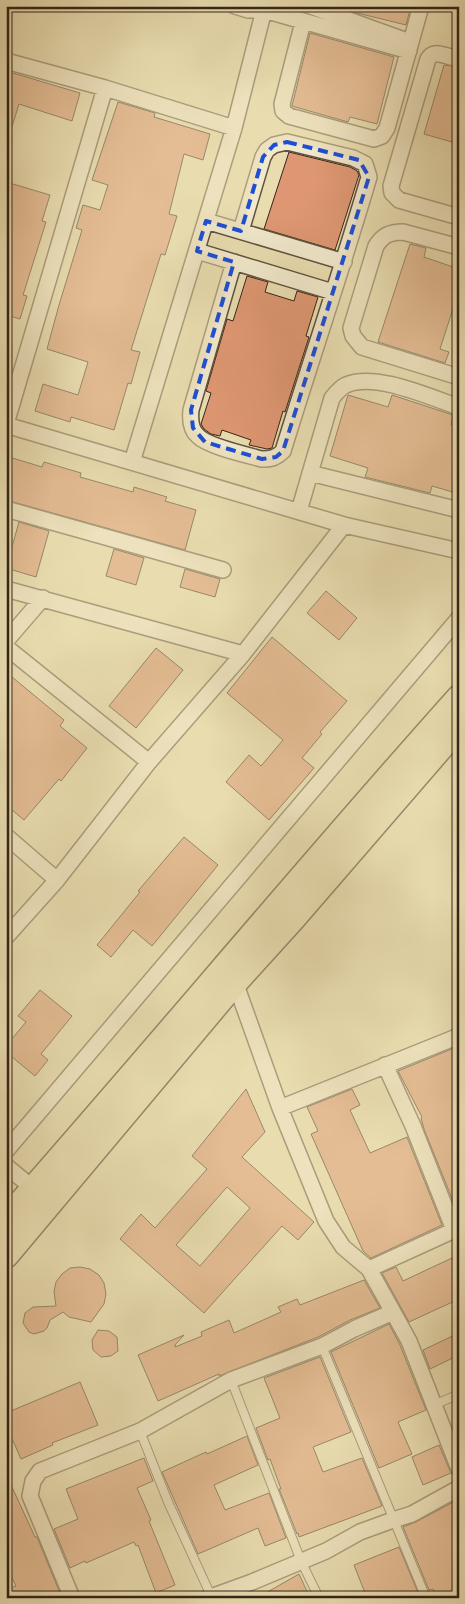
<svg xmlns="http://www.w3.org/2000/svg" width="465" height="1604" font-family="'Libre Caslon Text',serif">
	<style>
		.building { fill: #de9772; stroke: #342418; fill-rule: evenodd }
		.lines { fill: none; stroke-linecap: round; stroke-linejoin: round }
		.service-casing { stroke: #61523e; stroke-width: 10 }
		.minor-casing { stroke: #61523e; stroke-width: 18 }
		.trunk-casing { stroke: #342418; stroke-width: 28 }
		.service { stroke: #f1e9cc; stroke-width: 8 }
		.minor { stroke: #f1e9cc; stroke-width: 15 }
		.trunk { stroke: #e9ddb0; stroke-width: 25 }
		.marked { fill: none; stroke: #1d4ed8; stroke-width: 4; stroke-dasharray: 10 6; stroke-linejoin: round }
	</style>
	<rect width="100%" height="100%" fill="#e9ddb0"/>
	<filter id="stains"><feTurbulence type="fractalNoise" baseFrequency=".004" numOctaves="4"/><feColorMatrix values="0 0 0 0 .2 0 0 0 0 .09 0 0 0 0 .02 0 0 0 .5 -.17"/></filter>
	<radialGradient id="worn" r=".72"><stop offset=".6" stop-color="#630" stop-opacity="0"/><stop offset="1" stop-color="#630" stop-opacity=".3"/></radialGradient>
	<path class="building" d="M353,6H411L406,25L353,12Z
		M310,33L394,57L377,124L350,117L348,122L292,106Z
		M444,65L459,67V144L424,134Z
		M6,71L80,93L72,121L19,104L10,133L6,132Z
		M118,102L155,113L154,117L210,134L203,160L184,154L169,214L177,216L165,255L161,254L131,350L140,352L131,384L128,383L114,430L71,417L70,422L35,411L43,384L78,395L88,362L47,349L59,305L82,230L76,228L83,205L100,210L108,185L92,180Z
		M289,152L350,167L357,171L359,175L335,250L264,229Z
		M6,182L50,195L42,221L46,222L23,295L27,296L20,319L6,315Z
		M410,244L426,248L424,257L459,269V290L440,349L449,352L445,363L378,342Z
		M247,276L268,282L265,292L294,301L297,291L318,297L306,336L309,337L285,412L283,411L272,448L267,449L249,445L251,440L222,430L220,436L211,434L204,429L201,424L211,393L206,391L227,319L233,321Z
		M348,395L388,407L392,395L453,415L451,425L459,427V494L432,486L430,493L365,477L368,468L330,456Z
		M6,456L42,467L44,462L81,473L80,477L133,492L134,487L167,497L165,501L196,510L185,550L6,500Z
		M19,522L49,531L36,577L6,568Z
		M114,549L144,558L136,585L106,576Z
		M185,569L220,579L215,597L180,587Z
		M326,591L357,618L339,640L307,613Z
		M272,637L347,701L320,732L322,734L302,758L314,768L269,820L226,782L249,755L261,766L283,740L227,693Z
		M156,648L183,670L136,728L109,706Z
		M6,672L64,720L60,726L87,748L61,781L59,779L24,820L6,805Z
		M184,837L218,865L152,946L133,930L111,957L97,945L140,892L138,891Z
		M40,990L72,1016L41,1054L48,1060L35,1076L6,1052V1046L26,1022L18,1016Z
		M459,1046V1216L424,1129L421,1118L422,1117L398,1071Z
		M246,1089L265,1132L242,1157L314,1222L298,1240L282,1226L204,1313L120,1239L141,1214L155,1228L207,1169L192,1156ZM227,1187L250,1208L200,1266L176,1245Z
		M352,1089L360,1105L350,1110L370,1153L407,1137L442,1225L371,1258L363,1251L311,1134L318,1131L307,1107Z
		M452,1258L459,1273V1299L409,1322L382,1273L396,1267L403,1281Z
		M80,1267L90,1269L99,1275L104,1283L106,1294L104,1304L91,1322L69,1317L63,1312L50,1320L47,1328L44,1331L34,1334L29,1332L23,1323L25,1313L33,1307L56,1306L54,1292L56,1282L62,1274L70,1268Z
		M364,1280L380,1308L350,1320L318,1337L219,1376V1374L158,1401L138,1355L184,1335L175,1345V1347L202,1336L201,1332L229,1320L234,1333L281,1312L278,1307L297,1299L300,1305Z
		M389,1324L400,1345L426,1410L398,1422L412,1454L379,1468L331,1352Z
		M98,1330L109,1331L117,1337L118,1351L111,1356L101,1357L93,1350L92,1340Z
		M459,1333V1355L430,1369L423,1350Z
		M320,1357L351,1432L313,1447L323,1472L362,1458L382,1506L299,1537L298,1533L297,1534L279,1489H281L270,1459L268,1460L256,1428L280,1418L264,1378Z
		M80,1382L98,1425L52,1443L53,1445L21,1459L6,1425V1413Z
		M247,1436L258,1465L214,1485L225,1510L269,1493L286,1538L265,1546L258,1528L198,1554L162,1472L206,1452L207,1454Z
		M439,1445L451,1473L423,1485L412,1457Z
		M144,1458L153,1481L137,1488L151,1520L149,1521L175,1585L156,1593L138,1545L136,1546L134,1542L86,1563L85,1561L70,1568L54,1529L78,1519L66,1489Z
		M6,1474L35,1537H37L62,1598H6V1590L16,1586L6,1565Z
		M459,1499V1598H437L433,1589L429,1590L403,1527L416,1522Z
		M399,1547L419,1595L411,1598H367L354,1565Z
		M299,1574L310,1598H257Z"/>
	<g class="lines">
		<g class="service-casing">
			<path id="service" d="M322,1346L426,1598
				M231,1380L301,1561L319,1598
				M434,1405L459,1394
				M140,1431L168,1502L212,1598"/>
		</g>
		<g class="minor-casing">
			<path id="minor" d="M235,6L248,10H264L409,51
				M310,6L407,41
				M303,22L282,104L283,111L289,116L374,139L382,136L387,128L421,6
				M459,58C448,59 435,47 428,59L391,186L392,193L399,200L459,217
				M6,61L105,88L234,128
				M206,221L344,262
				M459,247L403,232C390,232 383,235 376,246L351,328L353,336L362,347L459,377
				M197,251L333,292
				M234,262L191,410C190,419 191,430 198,436C207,446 247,455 262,459C271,459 276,458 283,451C311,360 342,269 369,177L365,164L353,158L287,142L274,145L267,150L263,157L241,231
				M6,424L105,88
				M6,425L344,525L459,551
				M132,462L234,128L265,6
				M310,473L459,510
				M6,509L223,570
				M299,511L332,398C336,393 341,387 346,385C375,372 429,397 459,407
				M6,589L243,654
				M6,641L43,598
				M6,647L149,762
				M6,836L57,880
				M6,937L57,880L149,762L243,654L344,525
				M235,982L280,1108L326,1221L343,1247L369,1269L393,1312L409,1341L459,1469
				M385,1065L413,1126L454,1230
				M280,1108L459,1036
				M6,1151L459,618
				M6,1166L40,1194
				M369,1269L459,1228
				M72,1598L30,1496L33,1481L40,1471L140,1431L231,1380L322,1346L354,1329L393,1312
				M208,1598L252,1582L326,1551L360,1532L393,1520L412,1514L459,1488"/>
		</g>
		<g class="trunk-casing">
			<path id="trunk" d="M6,1220C159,1047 305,870 459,698
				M6,1255L235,982L293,918L459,726"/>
		</g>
		<use href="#service" class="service"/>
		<use href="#minor" class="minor"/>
		<use href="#trunk" class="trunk"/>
	</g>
	<path d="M0 0H465V1604H0ZM287,142L359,160L369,177L283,451L276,457L262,459L205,442L193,428L191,410L234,262L197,251L206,221L241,231L263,157L274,145Z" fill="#e9ddb0" fill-opacity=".55" fill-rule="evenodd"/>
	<path class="marked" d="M287,142L359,160L369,177L283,451L276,457L262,459L205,442L193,428L191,410L234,262L197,251L206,221L241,231L263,157L274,145Z"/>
	<rect width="465" height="1604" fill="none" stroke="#e9ddb0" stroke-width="25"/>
	<rect x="8" y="8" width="450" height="1589" fill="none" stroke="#342418" stroke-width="2.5"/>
	<rect x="12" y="12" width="440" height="1579" fill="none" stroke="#342418"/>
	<rect width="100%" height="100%" filter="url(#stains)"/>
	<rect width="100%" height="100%" fill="url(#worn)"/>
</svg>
